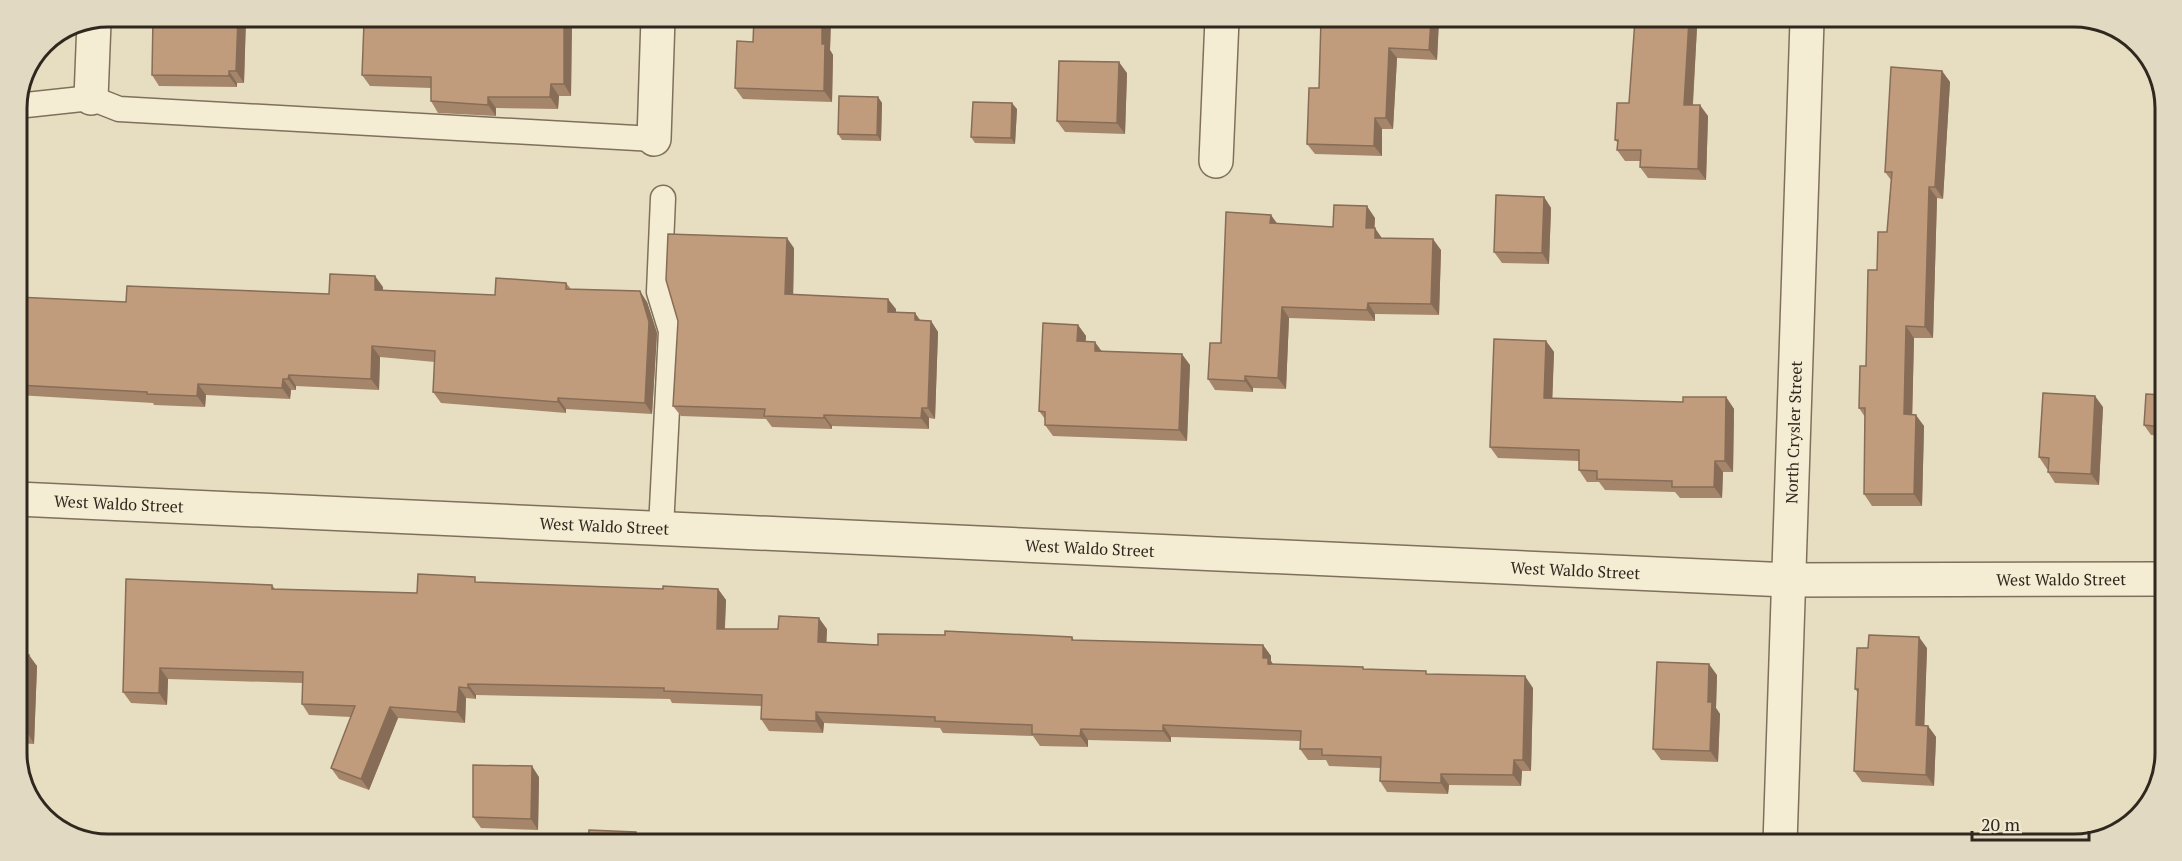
<svg xmlns="http://www.w3.org/2000/svg" width="2182" height="861" font-family="'PT Serif',serif">
	<style>
		.lines { fill: none; stroke-linecap: round; stroke-linejoin: round }
		.lane-casing { stroke: #7f705b; stroke-width: 27 }
		.street-casing { stroke: #7f705b; stroke-width: 36 }
		.lane { stroke: #f4ecd3; stroke-width: 24 }
		.street { stroke: #f4ecd3; stroke-width: 33 }
		.wall { fill: #a6866b }
		.shaded-wall { fill: #876d57 }
		.building { fill: #c19c7c; stroke: #876d57; stroke-width: 1.5 }
		.labels { text-anchor: middle; dominant-baseline: central; stroke-width: 4.5; stroke-linejoin: round; paint-order: stroke }
		.street-label { font-size: 16px; fill: #30281e; stroke: #f0e8d0 }
		.rim { fill: none; stroke: #30281e; stroke-width: 3 }
	</style>
	<rect width="100%" height="100%" fill="#e7dec2"/>
	<g class="lines">
		<g class="lane-casing">
			<path id="lane" d="M17,106L91,98L119,109L654,139
				M661,528L671,331L659,292L663,198"/>
		</g>
		<g class="street-casing">
			<g id="street">
				<path d="M91,98L94,22"/>
				<path d="M654,139L658,18"/>
				<path d="M1216,161L1222,19"/>
				<path id="s1" d="M17,499L1788,580L2162,579"/>
				<path id="s2" d="M1780,844L1807,21"/>
			</g>
		</g>
		<use href="#lane" class="lane"/>
		<use href="#street" class="street"/>
	</g>
	<path class="wall" d="M153,17H246L244,83H237V87L159,86L152,75Z
		M472,17L572,18L571,96H559L558,109L496,108V116L438,113L431,101V88L370,86L362,75L472,25Z
		M754,18H831L830,50L833,55L832,102L743,99L735,88L753,42Z
		M1321,20H1439L1437,60L1397,58L1393,129H1382V156L1315,154L1307,144L1319,88Z
		M1635,20H1707V27H1697L1693,105L1708,116L1706,180L1648,178L1640,167L1641,161H1625L1617,150L1618,143L1615,140L1629,103Z
		M1942,71L1950,82L1943,199L1937,198L1933,338H1914L1912,415L1924,426L1922,506H1872L1864,494L1865,417L1859,408L1866,366L1877,270L1887,232L1891,180L1885,172Z
		M1127,73L1125,134L1065,132L1057,121Z
		M878,97L882,103L881,141L842,140L838,134Z
		M1017,109L1015,144L975,143L971,137Z
		M17,139L24,150L22,236H17Z
		M1544,197L1551,208L1549,264L1502,263L1494,252Z
		M1375,218L1374,228L1382,238L1441,250L1439,315L1375,314V321L1289,318L1286,389L1253,388V392L1215,390L1208,379L1221,343L1277,224L1333,227Z
		M794,248L793,295L896,309V312L920,321H931L938,332L935,419L929,418V429L832,426V429L772,427L766,419L681,416L673,406Z
		M566,283L571,289L647,302L657,333L652,414L566,409V413L441,403L433,392L435,362L380,357L379,390L296,386V390H291L290,399L206,395L205,407L154,405L153,403L17,395V295L18,297L126,302L329,294L383,287V291L495,295Z
		M1078,325L1086,336L1085,342L1102,351L1190,365L1187,441L1053,436L1045,425V419L1039,411Z
		M1546,341L1554,352L1552,398L1683,402L1726,397L1734,409L1733,472H1723L1722,498H1680L1675,492L1605,490L1599,482H1587L1579,470V461L1498,458L1490,447Z
		M2163,395V436L2151,435L2144,425Z
		M2103,407L2099,485L2055,483L2048,472V469H2047L2039,457Z
		M478,582L663,589H718L726,600L725,629H827L826,643L878,645L945,635L1072,637L1074,640L1263,645L1271,656V661L1273,665L1364,669L1428,674L1533,688L1531,771H1522L1521,786L1449,785L1448,794L1387,792L1380,781V768L1329,766L1326,760H1308L1300,749L1301,741L1171,737V742L1088,740V747L1040,746L1033,736L943,733L940,728L824,723L823,733L769,731L761,719V706L672,703L670,699L476,695V699L466,698L465,723L398,718L369,790L339,779L331,768L351,717L309,715L302,704V683L168,679L167,705L131,703L123,692L272,585L275,589L417,593Z
		M17,594H20L27,605L26,655L37,666L34,744L17,743Z
		M1927,648L1924,726H1928L1936,737L1934,786L1862,782L1854,771L1858,693L1855,689Z
		M1717,675L1716,708L1720,714L1718,762L1661,760L1653,749Z
		M539,777L538,830L481,828L473,817Z"/>
	<path class="shaded-wall" d="M238,17H246L244,83L236,71Z
		M564,18H572L571,96L564,84Z
		M822,18H831L830,50L833,55L832,102L824,91L822,44Z
		M1431,20H1439L1437,60L1429,50Z
		M1689,20H1693L1697,27L1692,116L1684,105Z
		M1702,20H1707V27Z
		M1389,48L1397,58L1393,129L1386,118Z
		M1119,62L1127,73L1125,134L1117,123Z
		M229,71L237,83V87L229,76Z
		M1942,71L1950,82L1943,199L1935,187Z
		M551,84L559,96L558,109L550,97Z
		M488,97L496,108V116L488,105Z
		M878,97L882,103L881,141L877,135Z
		M1012,103L1017,109L1015,144L1011,138Z
		M1700,105L1708,116L1706,180L1698,169Z
		M1375,118L1382,129V156L1374,146Z
		M17,139L24,150L22,236L17,228Z
		M1929,187L1937,198L1933,338L1925,327Z
		M1544,197L1551,208L1549,264L1542,253Z
		M1367,206L1375,218L1374,240L1366,228Z
		M1271,215L1279,226L1270,223Z
		M1375,228L1383,240L1375,238Z
		M787,238L794,248L793,305L785,294Z
		M1433,239L1441,250L1439,315L1431,304Z
		M375,276L383,287L382,301L375,290Z
		M640,291L647,302L657,333L652,414L645,403Z
		M888,299L896,309V322L888,312Z
		M1368,303L1375,314V321L1367,310Z
		M1282,307L1289,318L1286,389L1278,378Z
		M915,313L923,324L915,320Z
		M931,321L938,332L935,419L928,408Z
		M1078,325L1086,336L1085,352L1077,341Z
		M1906,326L1914,338L1912,425L1904,414Z
		M1546,341L1554,352L1552,409L1544,398Z
		M1095,342L1103,353L1095,351Z
		M372,346L380,357L379,390L371,379Z
		M1182,354L1190,365L1187,441L1179,430Z
		M289,375L296,386V390L288,379Z
		M1245,376L1253,388V392L1245,381Z
		M283,379L291,390L290,399L282,388Z
		M198,384L206,395L205,407L197,396Z
		M2095,396L2103,407L2099,485L2091,474Z
		M1726,397L1734,409L1733,472L1725,461Z
		M558,398L566,409V413L558,402Z
		M922,408L929,418V429L921,418Z
		M824,415L832,426V429L824,418Z
		M1916,415L1924,426L1922,506L1914,494Z
		M1715,461L1723,472L1722,498L1714,487Z
		M718,589L726,600L724,640L717,629Z
		M20,594L27,605L26,666L18,655Z
		M819,618L827,629L826,653L818,642Z
		M1919,637L1927,648L1924,737L1916,725Z
		M1263,645L1271,656V661L1276,669L1275,676L1263,658Z
		M29,655L37,666L34,744L27,732Z
		M1709,664L1717,675L1716,708L1720,714L1718,762L1710,751L1708,702Z
		M160,668L168,679L167,705L159,693Z
		M1525,676L1533,688L1531,771L1523,760Z
		M468,684L476,695V699L468,688Z
		M459,687L466,698L465,723L457,712Z
		M390,707L398,718L369,790L361,779Z
		M816,712L824,723L823,733L816,721Z
		M1163,725L1171,737V742L1163,731Z
		M1928,726L1936,737L1934,786L1926,775Z
		M1081,729L1088,740V747L1080,736Z
		M1514,760L1522,771L1521,786L1513,775Z
		M532,766L539,777L538,830L531,819Z
		M1441,774L1449,785L1448,794L1441,783Z
		M636,832L642,841H636Z"/>
	<path class="building" d="M153,17H238L236,71H229V76L152,75Z
		M472,17L564,18V84H551L550,97H488V105L431,101V77L362,75L364,22L472,25Z
		M754,18H822V44H825L824,91L735,88L737,41L753,42Z
		M1321,20H1431L1429,50L1389,48L1386,118H1375L1374,146L1307,144L1309,88H1319Z
		M1635,20H1689L1684,105H1700L1698,169L1640,167L1641,150H1617L1618,140H1615L1617,103H1629Z
		M1059,61L1119,62L1117,123L1057,121Z
		M1891,67L1942,71L1935,187H1929L1925,327L1906,326L1904,414L1916,415L1914,494H1864L1865,408H1859L1860,366H1866L1868,270H1877L1878,232H1887L1892,172H1885Z
		M839,96L878,97L877,135L838,134Z
		M973,102L1012,103L1011,138L971,137Z
		M1496,195L1544,197L1542,253L1494,252Z
		M1334,205L1367,206L1366,228H1375V238L1433,239L1431,304L1368,303L1367,310L1282,307L1278,378L1245,376V381L1208,379L1210,343H1221L1226,212L1271,215L1270,223L1333,227Z
		M668,234L787,238L785,294L888,299V312L915,313V320L931,321L928,408H922L921,418L824,415V418L764,416L765,409L673,406L678,321L666,280Z
		M330,274L375,276V290L495,295L496,278L566,283V289L640,291L649,322L645,403L558,398V402L433,392L435,351L372,346L371,379L289,375L288,379H283L282,388L198,384L197,396L147,394V392L17,385V297L126,302L127,286L329,294Z
		M1043,323L1078,325L1077,341L1095,342V351L1182,354L1179,430L1045,425V412L1039,411Z
		M1494,339L1546,341L1544,398L1683,402V397H1726L1725,461H1715L1714,487H1672V481L1597,479V471L1579,470V450L1490,447Z
		M2043,393L2095,396L2091,474L2048,472L2049,458L2039,457Z
		M2146,394L2163,395V427L2144,425Z
		M418,574L475,577V582L663,589V586L718,589L717,629H778L779,616L819,618L818,642L878,645V634L945,635V631L1072,637V640L1263,645V658H1268V664L1363,667V669L1426,671V674L1525,676L1523,760H1514L1513,775L1441,774V783L1380,781L1381,757L1322,755V749H1300L1301,731L1163,725V731L1081,729L1080,736L1032,734V725L935,721V717L816,712V721L761,719L762,695L664,691V688L468,684V688L459,687L457,712L390,707L361,779L331,768L355,706L302,704L303,672L160,668L159,693L123,692L126,579L272,585V589L417,593Z
		M17,594H20L18,655H29L27,732H17Z
		M1869,635L1919,637L1916,725L1928,726L1926,775L1854,771L1858,689H1855L1857,648H1868Z
		M1657,662L1709,664L1708,702H1712L1710,751L1653,749Z
		M473,765L532,766L531,819L473,817Z
		M589,830L636,832V841H588Z"/>
	<g class="labels">
		<g class="street-label">
			<text stroke="none"><textPath href="#s2" startOffset="412">North Crysler Street</textPath></text>
			<text stroke="none"><textPath href="#s1" startOffset="102">West Waldo Street</textPath></text>
			<text stroke="none"><textPath href="#s1" startOffset="588">West Waldo Street</textPath></text>
			<text stroke="none"><textPath href="#s1" startOffset="1074">West Waldo Street</textPath></text>
			<text stroke="none"><textPath href="#s1" startOffset="1560">West Waldo Street</textPath></text>
			<text stroke="none"><textPath href="#s1" startOffset="2046">West Waldo Street</textPath></text>
		</g>
	</g>
	<path d="M0 0H2182V861H0ZM108 27H2074A81 81 0 0 1 2155 108V753A81 81 0 0 1 2074 834H108A81 81 0 0 1 27 753V108A81 81 0 0 1 108 27Z" fill="#e1d9c2" fill-rule="evenodd"/>
	<path class="rim" d="M108 27H2074A81 81 0 0 1 2155 108V753A81 81 0 0 1 2074 834H108A81 81 0 0 1 27 753V108A81 81 0 0 1 108 27Z"/>
	<path d="M1972 831v9h117v-9" fill="none" stroke="#30281e" stroke-width="3"/>
	<text x="1981" y="831" font-size="18" fill="#30281e" stroke="#f0e8d0" stroke-width="4.5" paint-order="stroke">20 m</text>
</svg>
